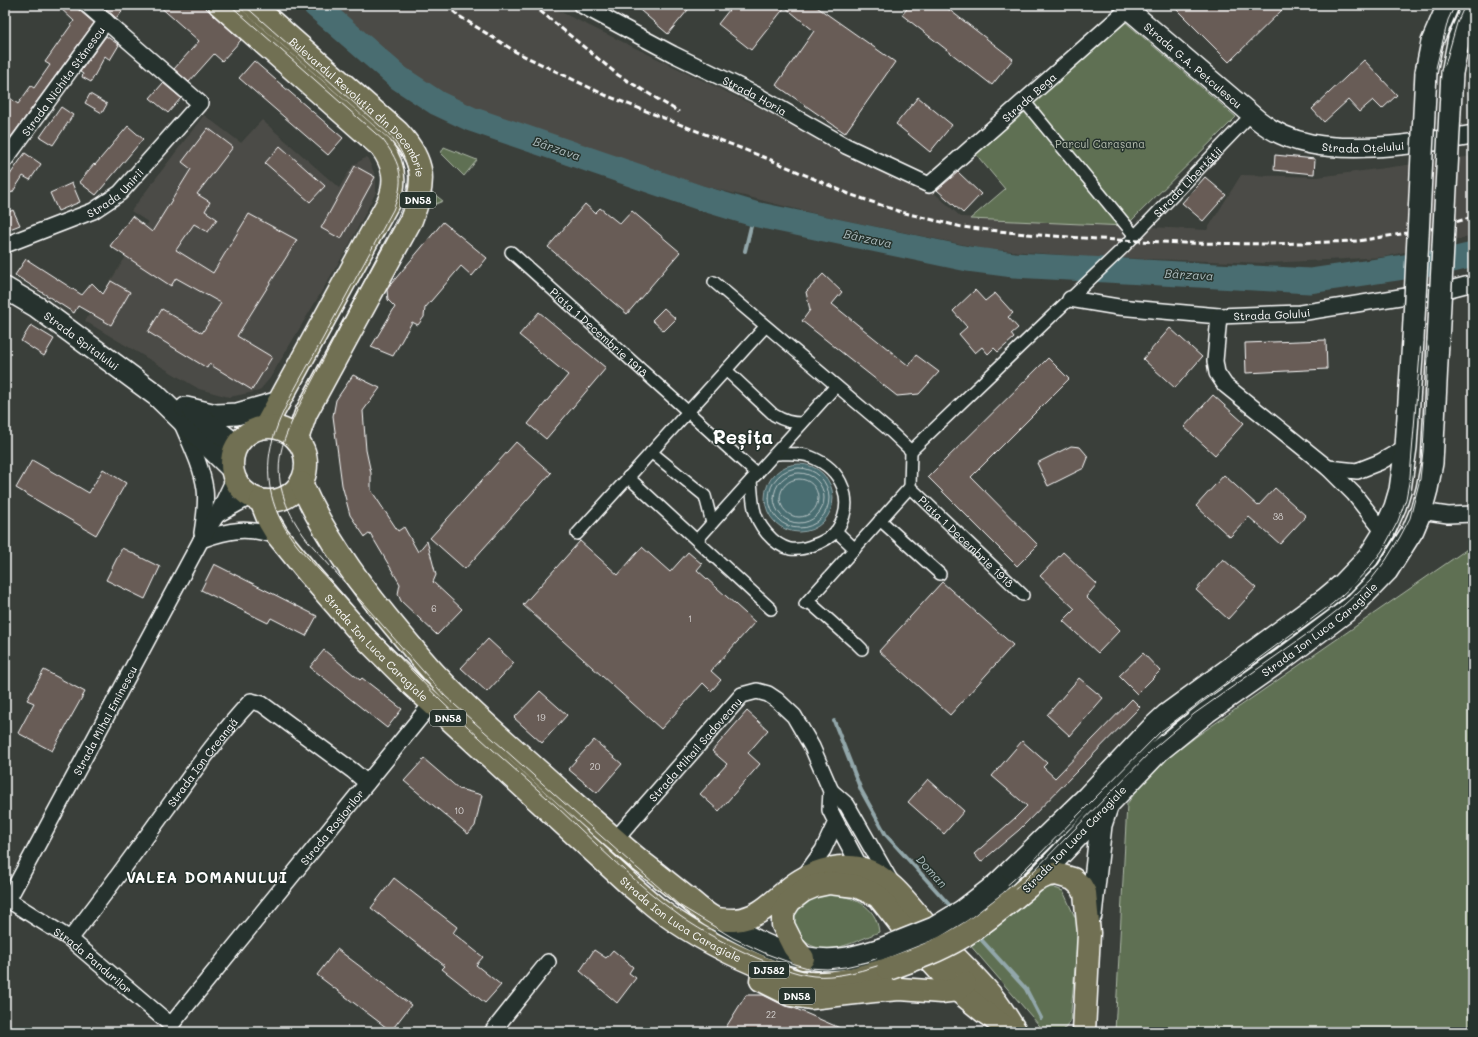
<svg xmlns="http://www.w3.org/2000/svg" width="1478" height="1037" font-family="Mali,sans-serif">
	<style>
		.built { fill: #4c4c47 }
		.green { fill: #5e7052; stroke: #aeb8a8 }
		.water { fill: #4a6d71; stroke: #92a7aa }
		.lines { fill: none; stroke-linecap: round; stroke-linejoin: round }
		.shore { stroke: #b7c5c6; stroke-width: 1 }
		.stream { stroke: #92a7aa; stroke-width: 4 }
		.river { stroke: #4a6d71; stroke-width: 25 }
		.building { fill: #685c57; stroke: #fff }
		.pedestrian-casing { stroke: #fff; stroke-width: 14 }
		.minor-casing { stroke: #fff; stroke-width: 18 }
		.tertiary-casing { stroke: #fff; stroke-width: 22 }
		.secondary-casing { stroke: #fff; stroke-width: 24 }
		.primary-casing { stroke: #fff; stroke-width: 25 }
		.pedestrian { stroke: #26332d; stroke-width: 11 }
		.minor { stroke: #26332d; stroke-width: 15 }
		.tertiary { stroke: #26332d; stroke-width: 19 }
		.secondary { stroke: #26332d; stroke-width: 21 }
		.primary { stroke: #716f52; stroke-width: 22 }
		.tram { stroke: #fff; stroke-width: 1 }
		.rail { stroke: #fff; stroke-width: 3; stroke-dasharray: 6 3; stroke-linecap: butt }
		.secondary-bridge-casing { stroke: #fff; stroke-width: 24; stroke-linecap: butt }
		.primary-bridge-casing { stroke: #fff; stroke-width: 25; stroke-linecap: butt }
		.secondary-bridge { stroke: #26332d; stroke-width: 21 }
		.primary-bridge { stroke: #716f52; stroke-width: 22 }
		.labels { text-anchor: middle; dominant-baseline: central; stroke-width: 3; stroke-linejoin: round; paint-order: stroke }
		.number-label { font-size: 9px; fill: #d9d6d5 }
		.shield { fill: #26332d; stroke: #bec2c0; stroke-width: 1 }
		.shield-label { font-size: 10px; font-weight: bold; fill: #fff }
		.street-label { font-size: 11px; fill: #fff; stroke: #26332d }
		.park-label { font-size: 11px; fill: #b7bfb1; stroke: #26332d }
		.water-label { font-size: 12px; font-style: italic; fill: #aebdbf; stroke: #26332d }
		.district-label { font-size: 15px; font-weight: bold; letter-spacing: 1px; fill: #fff; stroke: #26332d }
		.town-label { font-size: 19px; font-weight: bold; fill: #fff; stroke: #26332d }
	</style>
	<rect width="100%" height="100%" fill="#3a3f3a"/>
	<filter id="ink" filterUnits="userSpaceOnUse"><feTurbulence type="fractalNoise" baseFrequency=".025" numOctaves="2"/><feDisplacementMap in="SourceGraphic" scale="8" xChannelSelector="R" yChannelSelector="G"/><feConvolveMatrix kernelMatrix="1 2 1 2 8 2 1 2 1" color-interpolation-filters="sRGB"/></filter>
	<g filter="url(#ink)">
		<path class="built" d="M334,5H546L932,191L961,217L1207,230L1241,175L1318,177L1473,156V236L1383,257L1267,263L1092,257L985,249L825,216L708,187L486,119L436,92L388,55Z
			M204,115L241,143L262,120L339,188L353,165L367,157L376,177V192L348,247L270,378L259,391L229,397L199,389L85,321L148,222L131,211Z"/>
		<path class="green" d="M1123,20L1236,117L1126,226L970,219L1005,189L974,152Z
			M444,147L477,160L464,176L441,153Z
			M429,190L443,201L426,208Z
			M1473,545V1032H1115L1127,804L1150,772L1197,736Z
			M1052,887L1063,891L1079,926L1070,1022L1062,1032H1045L969,944L1037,888Z
			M829,894C853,897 876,904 879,932C844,946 814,965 789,923L792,912L812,897Z"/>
		<path class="water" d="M765 498a34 34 0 1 1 68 0a34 34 0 1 1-68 0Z"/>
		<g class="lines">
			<path class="shore" d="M769 498a30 30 0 1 1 60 0a30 30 0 1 1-60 0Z
				M774 498a25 25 0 1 1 50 0a25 25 0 1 1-50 0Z
				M780 498a19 19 0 1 1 38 0a19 19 0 1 1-38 0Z"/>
			<path class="stream" d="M745,251L754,214
				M834,721L861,790L886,835L953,909
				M977,935L1026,989L1041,1018"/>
			<path class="river" d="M315,5L399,78L437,103L471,119L701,198L754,214L968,259L1014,265L1310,281L1452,260L1473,255"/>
		</g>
		<path class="building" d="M57,5H73L94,23L5,145V105L10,98L18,104L31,86L34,88L50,65L45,62L74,21Z
			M102,5H127L116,18Z
			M158,5H203L212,14L241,40L222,61L214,54L189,82L174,69L199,41Z
			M634,5H692L668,34Z
			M733,5H814L895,62L845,133L776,85L814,31L785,7L751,50L718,24Z
			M910,5H943L1013,59L992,85L902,15Z
			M1172,5H1287L1229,62Z
			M106,36L119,45L110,60L105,56L91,82L82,77L83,74L80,72Z
			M1364,60L1397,95L1382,109L1373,100L1359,112L1348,100L1324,122L1312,109Z
			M254,61L343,138L328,155L239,78Z
			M163,83L181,98L168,113L150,98Z
			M90,94L107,104L102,113L85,103Z
			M918,97L952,125L930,152L896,124Z
			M61,107L73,115L53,145L40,137Z
			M128,126L143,139L96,195L79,182L94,164L95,165Z
			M208,128L233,147L197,194L210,202L205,211L217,219L208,232L194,224L176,250L213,273L249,214L297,240L237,336L272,357L252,390L209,364L207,368L148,332L162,309L202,333L221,303L176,278L171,286L110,246L132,216L152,232L191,169L182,162Z
			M280,146L325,186L310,202L265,163Z
			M25,153L41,164L30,180L23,176L12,193L5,188V182Z
			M1275,155L1315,159L1314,174L1274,170Z
			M355,166L375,177L341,239L321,228Z
			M958,172L981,194L963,213L937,190Z
			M1205,177L1226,195L1203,221L1182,203Z
			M72,183L80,202L58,211L50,193Z
			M585,204L595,213L600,208L620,224L632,211L680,252L627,314L548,247Z
			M13,210L20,225L5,231V214Z
			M443,222L487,258L472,276L461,266L425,308L424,317L418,325L412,322L393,356L371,347L395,307L388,300L387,290L391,284Z
			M26,259L82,295L92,283L103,294L111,281L130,292L111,325L78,306L74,313L15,275Z
			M823,274L842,292L832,304L909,366L916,355L939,372L919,394L897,396L802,321L810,310L806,292Z
			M975,290L985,301L995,293L1013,313L1008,317L1018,328L1011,334L1014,338L998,352L994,348L988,354L982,347L975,353L959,334L967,327L953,311Z
			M664,308L676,319L664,331L652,320Z
			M539,312L606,368L546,439L528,424L568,375L519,335Z
			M31,325L54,339L44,356L21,341Z
			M1170,328L1202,357L1175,388L1143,359Z
			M1326,340L1327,369L1246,373L1245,343Z
			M1048,358L1069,379L971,477L1038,545L1017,566L928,477Z
			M353,375L380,388L363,411L366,450L371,473V490L398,531L404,527L418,552L427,541L436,575L433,582L462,609L437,635L401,601L398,594L400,584L370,533L365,537L350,515L342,485L333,416L336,400Z
			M1213,395L1244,423L1215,455L1184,427Z
			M516,442L551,473L465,569L430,538Z
			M1071,446L1080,447L1086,454L1088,458L1084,468L1048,486L1037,463Z
			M32,460L89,493L103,469L126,483L96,535L16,488Z
			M1224,475L1258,506L1275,488L1306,516L1280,544L1249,517L1230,537L1196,506Z
			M580,541L618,575L642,547L670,572L688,552L702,564L697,570L755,622L711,671L721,680L711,691L703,683L661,729L523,605Z
			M122,548L160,567L145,599L106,580Z
			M1063,552L1097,584L1086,597L1120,630L1098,653L1063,621L1075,609L1040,576Z
			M1223,559L1256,588L1228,619L1196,590Z
			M214,564L317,616L306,636L271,618L268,623L201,590Z
			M942,582L1013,645L950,715L879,651Z
			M488,639L514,663L487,692L461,668Z
			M324,650L360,680L362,678L402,709L387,728L310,667Z
			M1143,653L1160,671L1137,694L1119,676Z
			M44,670L85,692L52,751L18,733L34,703L27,700Z
			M1079,678L1103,698L1070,736L1047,715Z
			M540,691L567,715L542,743L514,718Z
			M1132,699L1140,707L1019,830L981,862L974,854L1015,818L1027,806L992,776L1022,741L1047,763L1043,767L1055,778Z
			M747,711L768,730L748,753L760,764L719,811L700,794L727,764L712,751Z
			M594,740L622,764L597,793L568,769Z
			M424,759L459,789L482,795L475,826L468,834L404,781Z
			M928,779L964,811L944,834L908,802Z
			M394,878L457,927L453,933L483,957L476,965L501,985L485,1003L442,969L445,966L371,908Z
			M337,949L411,1005L391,1031L317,975Z
			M594,950L606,958L613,950L633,967L629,973L636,978L617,1003L580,971Z
			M746,995H763L785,1006L794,1008L849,1032H723Z"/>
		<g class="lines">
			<g class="pedestrian-casing">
				<g id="pedestrian">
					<path d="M1024,101L1135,236"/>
					<path id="s1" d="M511,252L757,474"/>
					<path id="s2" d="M714,282L891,432L911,451L910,487L1023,595"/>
					<path d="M726,370L774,415C784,421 791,423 802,423"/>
					<path id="s3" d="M911,451L1123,248L1251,115"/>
					<path d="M651,452L705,496L712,523"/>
					<path d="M628,477L771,609"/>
					<path d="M751,481C752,490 752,499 754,508C757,525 773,545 790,549C797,550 806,548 811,546C820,543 831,538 837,530C856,501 842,469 811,457C800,452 786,454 775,454"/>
					<path d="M880,520L940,574"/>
					<path d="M836,531L855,549"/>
					<path d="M577,534L765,327"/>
					<path d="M697,540L836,386"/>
					<path d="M808,601L853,641"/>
					<path d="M805,604L910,487"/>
					<path d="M857,644L862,649"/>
				</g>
			</g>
			<g class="minor-casing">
				<g id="minor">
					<path id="s4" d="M581,5L673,54L755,94L846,146L929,185L1128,9"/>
					<path id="s5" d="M5,160L106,21"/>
					<path id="s6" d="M5,245L93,211L120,193L200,103L87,5"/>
					<path id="s7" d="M1070,299L1118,307L1219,316L1300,313L1450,289L1473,283"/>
					<path d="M1219,316L1215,361L1217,373L1225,385L1328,468L1354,494L1379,526L1383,534"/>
					<path d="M182,424C191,445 202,467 205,489C207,504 204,519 202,533"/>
					<path d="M1328,468L1357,471L1380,462L1406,447"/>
					<path d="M1421,511L1448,515L1473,514"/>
					<path d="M217,515L250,497"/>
					<path d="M201,540C231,529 247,527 278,536"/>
					<path d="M831,791L847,805L891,882"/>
					<path id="s8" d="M615,840L742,695L757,691L768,694L777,700L794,716L812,747L831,791L830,810L836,822L864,874"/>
					<path d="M803,878L823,850L836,822"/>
					<path id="s9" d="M5,898L70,939L171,1025L173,1032"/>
					<path id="s10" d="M8,900L201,540L217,515L234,479"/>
					<path id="s11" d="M70,939C104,896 136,851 168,807C194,771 220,734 251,701L262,704L353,771L367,783"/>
					<path id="s12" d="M171,1025L432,703"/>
					<path d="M492,1032L548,962"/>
				</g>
			</g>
			<g class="tertiary-casing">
				<g id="tertiary">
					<path id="s13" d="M1131,5L1128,9L1258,120C1273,132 1291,140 1311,144C1358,153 1425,143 1473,135"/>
				</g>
			</g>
			<g class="secondary-casing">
				<g id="secondary">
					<path d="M1426,72L1432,42L1448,5"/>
					<path d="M1452,73L1459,38L1473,6"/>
					<path id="s14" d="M5,288L37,307L156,395L231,468"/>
					<path d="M186,408L216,415L237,414L279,402"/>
					<path d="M194,413L236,445"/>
					<path id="s15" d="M1035,881L1159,751L1207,712L1284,658L1352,607L1387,571L1413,530L1421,511L1427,489L1432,463L1438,342"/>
					<path d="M997,884L1087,797L1154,726L1166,715L1325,599L1343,584L1368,558L1383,534L1395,507L1400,490L1406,447L1413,340"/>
					<path d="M1091,915L1101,825L1107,807"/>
					<path d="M714,918C753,940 793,964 840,959C854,958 868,953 881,949"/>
				</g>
			</g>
			<g class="primary-casing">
				<g id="primary">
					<path d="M220,5L381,147C394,164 397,181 389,201L265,427"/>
					<path id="s16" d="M253,5L398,132C426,162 426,183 411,220L306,413L297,439"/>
					<circle cx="269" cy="464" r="37"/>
					<path d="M301,483C325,538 361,587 400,633C413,648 425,664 439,678C468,710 502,738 534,767C570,799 605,832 643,863C659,875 674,888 690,900C697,906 706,914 714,918C720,920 728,920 734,920C765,918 777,894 801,880C817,870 841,864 859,868C890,873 916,915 936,937C955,958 976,976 994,999C1002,1009 1009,1021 1016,1032"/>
					<path id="s17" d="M261,501L269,521L278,536L309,574L363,636L412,685L631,886C642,895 651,904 662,912C695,936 731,955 769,970C782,976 796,983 810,983C835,985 864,976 888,969"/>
					<path d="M1012,900L1035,881L1048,875L1056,874L1073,879L1081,886L1085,893L1089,933L1084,1032"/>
					<path d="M803,958L794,947L783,925V912L790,901L803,891L815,886L829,883L856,886L878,896L919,948L957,990L984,1012L1010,1030"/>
					<path d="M761,980L791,995L810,998L874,991L900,989L941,992L957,990L965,983"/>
				</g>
			</g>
			<use href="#pedestrian" class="pedestrian"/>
			<use href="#minor" class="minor"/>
			<use href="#tertiary" class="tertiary"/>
			<use href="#secondary" class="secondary"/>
			<use href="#primary" class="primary"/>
			<path class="tram" d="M230,5L383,140C402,165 405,181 393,210C367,257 342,304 316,351C299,382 272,424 269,459C266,494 278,522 299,548C346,599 392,651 440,700C477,737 517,771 556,806C595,843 637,885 680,916C704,933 730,946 757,958C775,965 794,974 814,976C835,978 857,972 877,966C938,948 981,924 1026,879L1154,748L1194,714L1310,632L1344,605L1370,581L1386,560L1400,537L1410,518L1420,479L1423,451L1443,72L1457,23L1465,5
				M244,5L388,133C413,163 413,181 398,216L298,408C292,422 284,437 281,452C274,485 288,515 308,541L445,696L621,854L679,905L733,938L767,954L794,964L808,968L827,969L845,967L867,962L923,942L953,927L982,906L1002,890L1022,872L1160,732L1332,604L1352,586L1368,569L1382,551L1398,521L1406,499L1410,477L1421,341L1435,72L1448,20L1455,5"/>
			<path class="rail" d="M446,5L459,16L516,52L605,95L771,160L849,194L901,212L962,227L1026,234L1097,239L1184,243L1270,244L1358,241L1431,229L1473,217
				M533,5L618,75L679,112"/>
			<g class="secondary-bridge-casing">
				<path id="secondary-bridge" d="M1413,340L1426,72
					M1438,342L1452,73
					M881,949L934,928L962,911L997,884"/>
			</g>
			<g class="primary-bridge-casing">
				<path id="primary-bridge" d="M888,969C914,960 939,951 962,937C980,926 996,913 1012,900"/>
			</g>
			<use href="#secondary-bridge" class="secondary-bridge"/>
			<use href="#primary-bridge" class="primary-bridge"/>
		</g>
	</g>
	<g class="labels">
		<g class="number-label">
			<text x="1278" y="516">38</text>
			<text x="434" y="608">6</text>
			<text x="690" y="618">1</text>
			<text x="541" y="717">19</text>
			<text x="595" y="766">20</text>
			<text x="459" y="810">10</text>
			<text x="771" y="1014">22</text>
		</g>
		<g class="shield">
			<rect x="400" y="192" width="36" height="16" rx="3"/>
			<rect x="430" y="710" width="36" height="16" rx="3"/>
			<rect x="749" y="962" width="40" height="16" rx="3"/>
			<rect x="779" y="988" width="36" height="16" rx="3"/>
		</g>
		<g class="shield-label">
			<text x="418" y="200">DN58</text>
			<text x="448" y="718">DN58</text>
			<text x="769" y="970">DJ582</text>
			<text x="797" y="996">DN58</text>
		</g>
		<g class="street-label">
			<text stroke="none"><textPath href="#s13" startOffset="91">Strada G.A. Petculescu</textPath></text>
			<text stroke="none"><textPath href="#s5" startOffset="98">Strada Nichita Stănescu</textPath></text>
			<text stroke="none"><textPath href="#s4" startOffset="196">Strada Horia</textPath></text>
			<text stroke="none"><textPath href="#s4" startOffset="525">Strada Bega</textPath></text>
			<text stroke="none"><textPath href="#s16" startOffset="148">Bulevardul Revoluția din Decembrie</textPath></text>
			<text stroke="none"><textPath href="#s13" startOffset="287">Strada Oțelului</textPath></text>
			<text stroke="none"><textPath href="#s3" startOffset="386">Strada Libertății</textPath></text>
			<text stroke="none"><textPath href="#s6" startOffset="123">Strada Unirii</textPath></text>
			<text stroke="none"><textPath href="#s7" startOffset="203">Strada Golului</textPath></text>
			<text stroke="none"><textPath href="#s1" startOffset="119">Piața 1 Decembrie 1918</textPath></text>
			<text stroke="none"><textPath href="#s14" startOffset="93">Strada Spitalului</textPath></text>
			<text stroke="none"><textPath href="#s2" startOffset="374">Piața 1 Decembrie 1918</textPath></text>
			<text stroke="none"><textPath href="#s15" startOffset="381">Strada Ion Luca Caragiale</textPath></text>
			<text stroke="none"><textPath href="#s17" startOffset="188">Strada Ion Luca Caragiale</textPath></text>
			<text stroke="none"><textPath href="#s10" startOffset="204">Strada Mihai Eminescu</textPath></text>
			<text stroke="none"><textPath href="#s8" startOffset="121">Strada Mihail Sadoveanu</textPath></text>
			<text stroke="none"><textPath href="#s11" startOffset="221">Strada Ion Creangă</textPath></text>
			<text stroke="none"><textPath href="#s12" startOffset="255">Strada Roșiorilor</textPath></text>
			<text transform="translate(1074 839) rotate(-46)">Strada Ion Luca Caragiale</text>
			<text stroke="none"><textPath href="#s17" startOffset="597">Strada Ion Luca Caragiale</textPath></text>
			<text stroke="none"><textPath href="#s9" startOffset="108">Strada Pandurilor</textPath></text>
		</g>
		<g class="park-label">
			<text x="1100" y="143">Parcul Carașana</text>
		</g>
		<g class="water-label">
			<text transform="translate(557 148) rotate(19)">Bârzava</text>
			<text transform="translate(868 238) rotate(12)">Bârzava</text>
			<text transform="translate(1189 274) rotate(3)">Bârzava</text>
			<text transform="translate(932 871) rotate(48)">Doman</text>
		</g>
		<g class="district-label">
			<text x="207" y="877">VALEA DOMANULUI</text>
		</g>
		<g class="town-label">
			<text x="743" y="436">Reșița</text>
		</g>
	</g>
	<rect width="1478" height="1037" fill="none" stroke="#26332d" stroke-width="20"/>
	<rect x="10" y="10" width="1458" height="1017" fill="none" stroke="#fff" stroke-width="1.5" filter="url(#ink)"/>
</svg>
